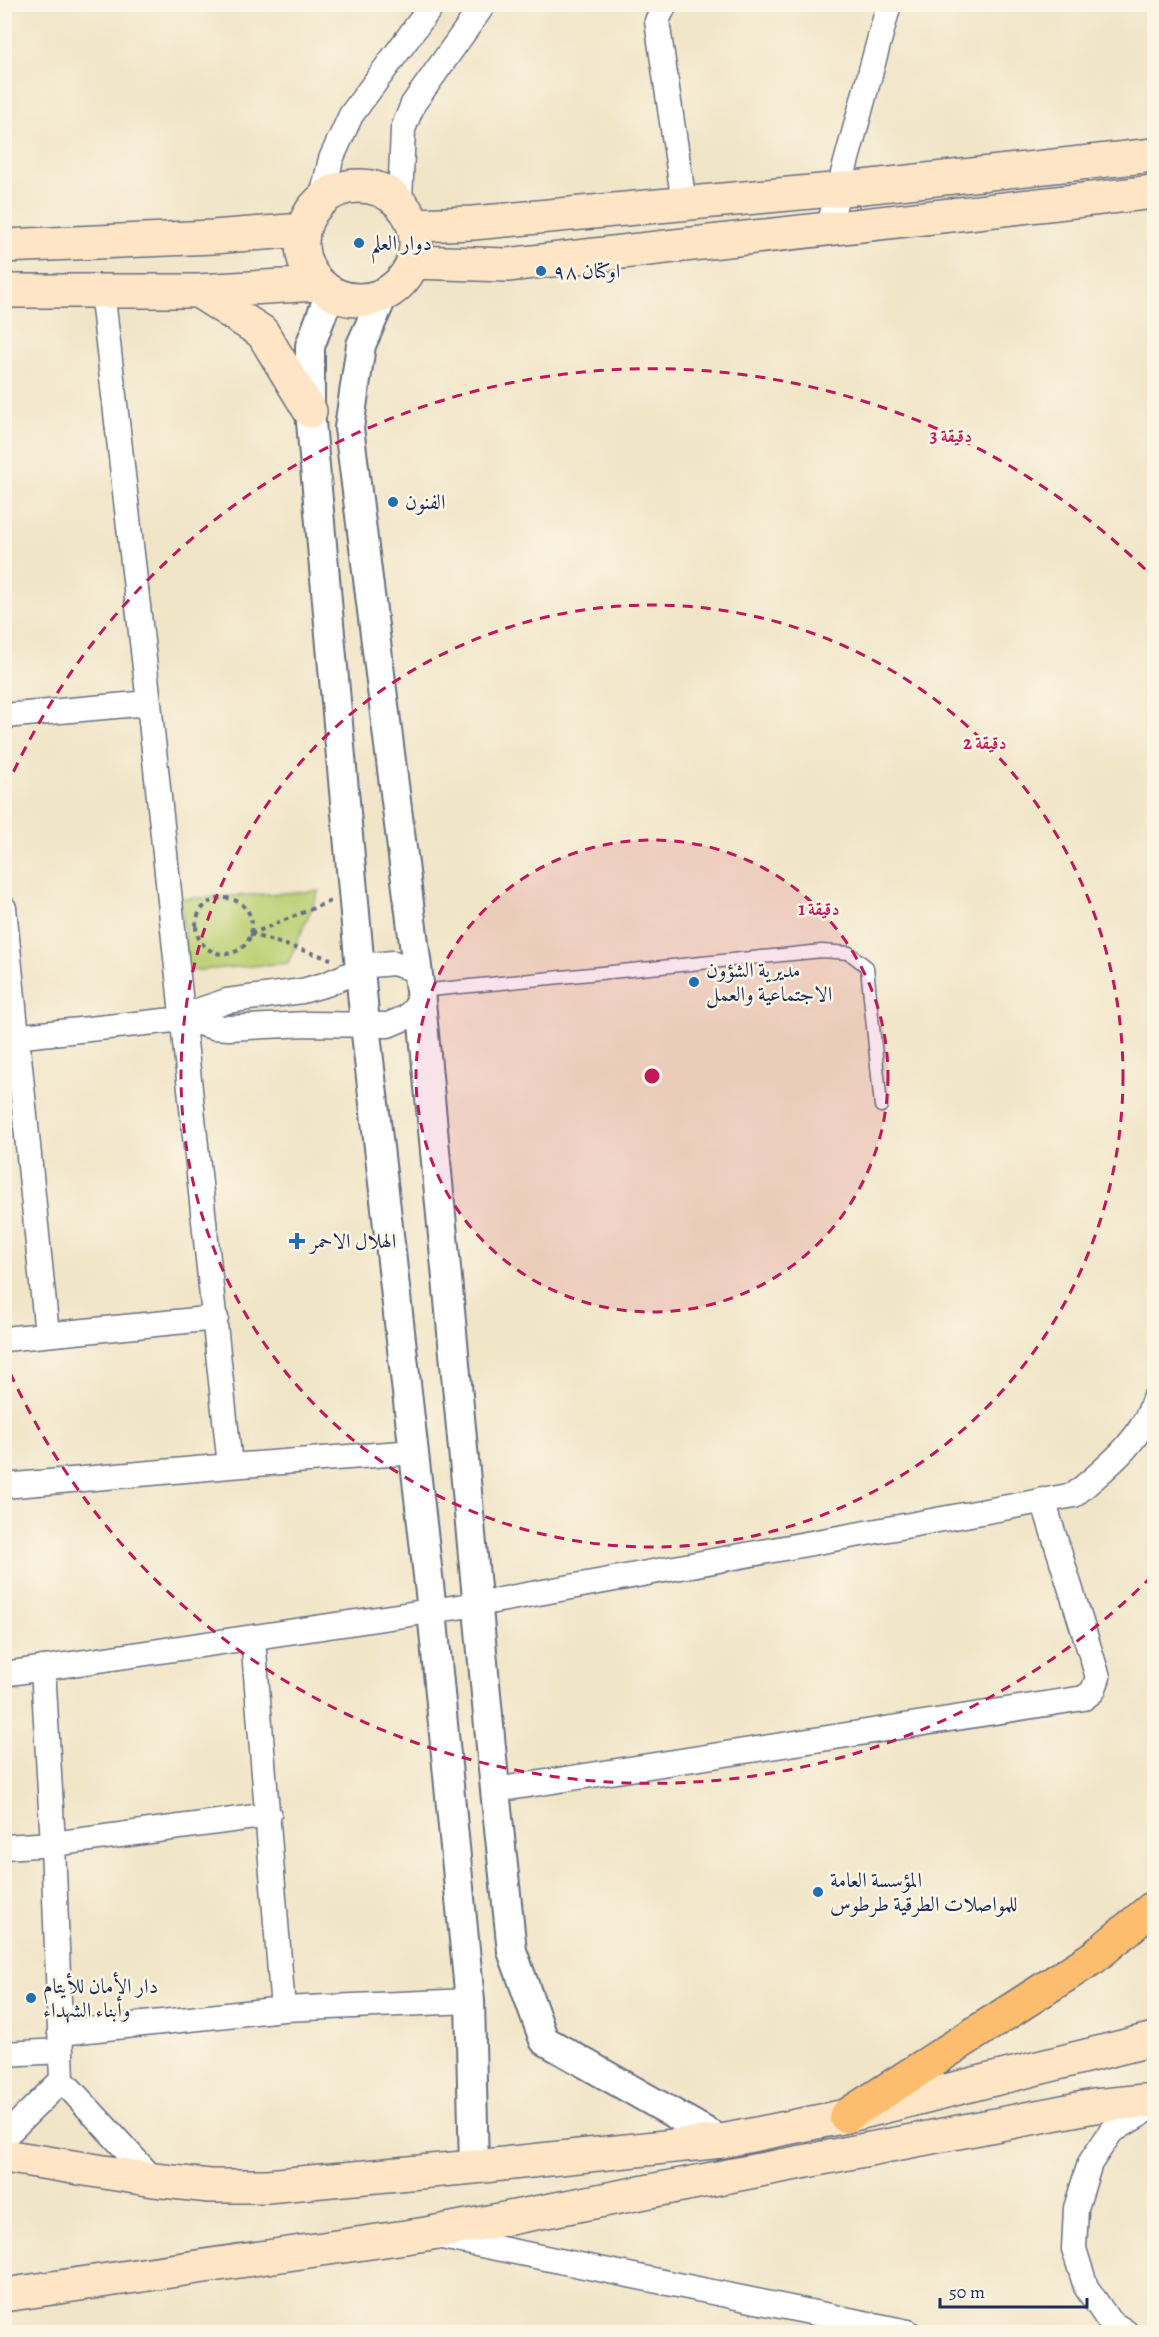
<svg xmlns="http://www.w3.org/2000/svg" width="1159" height="2337" font-family="Alegreya,Amiri,serif">
	<style>
		.green { fill: #bbcf72; stroke: #6b7f68; stroke-width: 1.5 }
		.lines { fill: none; stroke-linecap: round; stroke-linejoin: round }
		.service-casing { stroke: #666f83; stroke-width: 15 }
		.minor-casing { stroke: #666f83; stroke-width: 27 }
		.tertiary-casing { stroke: #666f83; stroke-width: 32 }
		.secondary-casing { stroke: #666f83; stroke-width: 36 }
		.trunk-casing { stroke: #666f83; stroke-width: 36 }
		.path { stroke: #666f83; stroke-width: 4; stroke-dasharray: 4.5 4.5; stroke-linecap: butt }
		.service { stroke: #fff; stroke-width: 12 }
		.minor { stroke: #fff; stroke-width: 24 }
		.tertiary { stroke: #fff; stroke-width: 28 }
		.secondary { stroke: #fee5c5; stroke-width: 33 }
		.trunk { stroke: #fcbd6e; stroke-width: 33 }
		.ring { fill: none; stroke: #c2185b; stroke-width: 3; stroke-dasharray: 10 8 }
		.poi-dot { fill: #1f6fb2; stroke: #fcf5e5; stroke-width: 2 }
		.labels { text-anchor: middle; dominant-baseline: central; stroke-width: 5; stroke-linejoin: round; paint-order: stroke }
		.poi-label { font-size: 21px; fill: #1b2f5e; stroke: #fcf5e5; text-anchor: start }
		.centre { fill: #c2185b; stroke: #fcf5e5; stroke-width: 3 }
		.ring-label { font-size: 18px; text-anchor: middle; font-weight: bold; fill: #c2185b; stroke: #fcf5e5; stroke-width: 5; stroke-linejoin: round; paint-order: stroke }
	</style>
	<rect width="100%" height="100%" fill="#fcf5e5"/>
	<filter id="ink" filterUnits="userSpaceOnUse"><feTurbulence type="fractalNoise" baseFrequency=".0167" numOctaves="2"/><feDisplacementMap in="SourceGraphic" scale="12" xChannelSelector="R" yChannelSelector="G"/><feConvolveMatrix kernelMatrix="1 2 1 2 8 2 1 2 1" color-interpolation-filters="sRGB"/></filter>
	<filter id="wash" filterUnits="userSpaceOnUse"><feTurbulence type="fractalNoise" baseFrequency=".008" numOctaves="4" result="noise"/><feDisplacementMap in="SourceGraphic" scale="24" xChannelSelector="R" yChannelSelector="G"/><feGaussianBlur stdDeviation="1.35" result="paint"/><feColorMatrix in="noise" values="0 0 0 0 0 0 0 0 0 0 0 0 0 0 0 0 0 1.4 0 .05"/><feComposite in="paint" operator="in"/></filter>
	<g filter="url(#wash)">
		<rect width="100%" height="100%" fill="#f1e5c8"/>
		<path class="green" d="M319,891L288,963L187,971L181,899Z"/>
	</g>
	<g filter="url(#ink)">
		<g class="lines">
			<g class="service-casing">
				<path id="service" d="M420,991L822,951L849,953L867,967L881,1106"/>
			</g>
			<g class="minor-casing">
				<path id="minor" d="M665,4L657,21L684,203
					M322,197L331,159L351,115L433,4
					M400,201L403,129L413,104L484,4
					M828,229L889,4
					M102,290L149,703L230,1466
					M4,716L149,703
					M4,908L47,1334
					M183,1019L200,1010L227,1001L302,991L327,984L371,965L393,963L417,970
					M4,1038L183,1019L213,1027L229,1028L307,1024L388,1025L407,1017L420,1002
					M4,1339L216,1318
					M4,1486L230,1466L414,1452
					M253,1638L283,2009
					M43,1668L53,1844L62,2080L154,2180
					M4,1674L478,1604L1074,1495C1106,1468 1143,1440 1154,1399
					M495,1790L1084,1698L1093,1691L1098,1677L1043,1500
					M4,1847L53,1844L269,1815
					M60,2033L283,2009L470,2001
					M4,2054L61,2051
					M4,2137L62,2080
					M437,2236L908,2332
					M1126,2332L1109,2321L1086,2287L1074,2249L1076,2208L1090,2163L1111,2132L1154,2106"/>
			</g>
			<g class="tertiary-casing">
				<path id="tertiary" d="M330,293L310,346V411L365,1025L432,1611L470,2001L474,2167
					M383,296L361,345L349,428L420,991L495,1790L512,1951L544,2040L722,2141"/>
			</g>
			<g class="secondary-casing">
				<path id="secondary" d="M302 243a57 57 0 1 1 114 0a57 57 0 1 1-114 0Z
					M414,225L473,223L854,188L1154,155
					M4,246L213,237L302,230
					M413,262L507,265L1154,192
					M4,291H198L317,284
					M198,291L262,332L310,411
					M4,2156L154,2180L210,2186H267L474,2167L722,2141L846,2116L1154,2039
					M4,2295L426,2234L1094,2106L1154,2100"/>
			</g>
			<g class="trunk-casing">
				<path id="trunk" d="M846,2116L1094,1957L1154,1907"/>
			</g>
			<path class="path" d="M196 926a28 28 0 1 1 56 0a28 28 0 1 1-56 0Z
				M250,934L331,959
				M251,934L333,900"/>
			<use href="#service" class="service"/>
			<use href="#minor" class="minor"/>
			<use href="#tertiary" class="tertiary"/>
			<use href="#secondary" class="secondary"/>
			<use href="#trunk" class="trunk"/>
		</g>
	</g>
	<circle cx="652" cy="1076" r="236" fill="#c2185b" fill-opacity=".12"/>
	<g class="ring">
		<circle cx="652" cy="1076" r="236"/>
		<circle cx="652" cy="1076" r="471"/>
		<path d="M1152 1576A707 707 0 0 1 6 1364M6 788A707 707 0 0 1 1152 576"/>
	</g>
	<g class="poi-dot">
		<circle cx="359" cy="243" r="6"/>
		<circle cx="541" cy="271" r="6"/>
		<circle cx="393" cy="502" r="6"/>
		<circle cx="694" cy="982" r="6"/>
		<path d="M294 1232h6v6h6v6h-6v6h-6v-6h-6v-6h6z"/>
		<circle cx="818" cy="1892" r="6"/>
		<circle cx="31" cy="1998" r="6"/>
	</g>
	<g class="labels">
		<g class="poi-label">
			<text x="371" y="243">دوار العلم</text>
			<text x="553" y="271">اوكتان ٩٨</text>
			<text x="405" y="502">الفنون</text>
			<text x="706" y="970">مديرية الشؤون<tspan x="706" dy="24">الاجتماعية والعمل</tspan></text>
			<text x="310" y="1241">الهلال الاحمر</text>
			<text x="830" y="1880">المؤسسة العامة<tspan x="830" dy="24">للمواصلات الطرقية طرطوس</tspan></text>
			<text x="43" y="1986">دار الأمان للأيتام<tspan x="43" dy="24">وأبناء الشهداء</tspan></text>
		</g>
	</g>
	<circle cx="652" cy="1076" r="9" class="centre"/>
	<g class="ring-label">
		<text x="951" y="442">3 دقيقة</text>
		<text x="985" y="749">2 دقيقة</text>
		<text x="819" y="915">1 دقيقة</text>
	</g>
	<rect width="1159" height="2337" fill="none" stroke="#fcf5e5" stroke-width="24"/>
	<path d="M940 2298v9h147v-9" fill="none" stroke="#1b2f5e" stroke-width="3"/>
	<text x="949" y="2298" font-size="18" fill="#1b2f5e" stroke="#fcf5e5" stroke-width="4.5" paint-order="stroke">50 m</text>
</svg>
